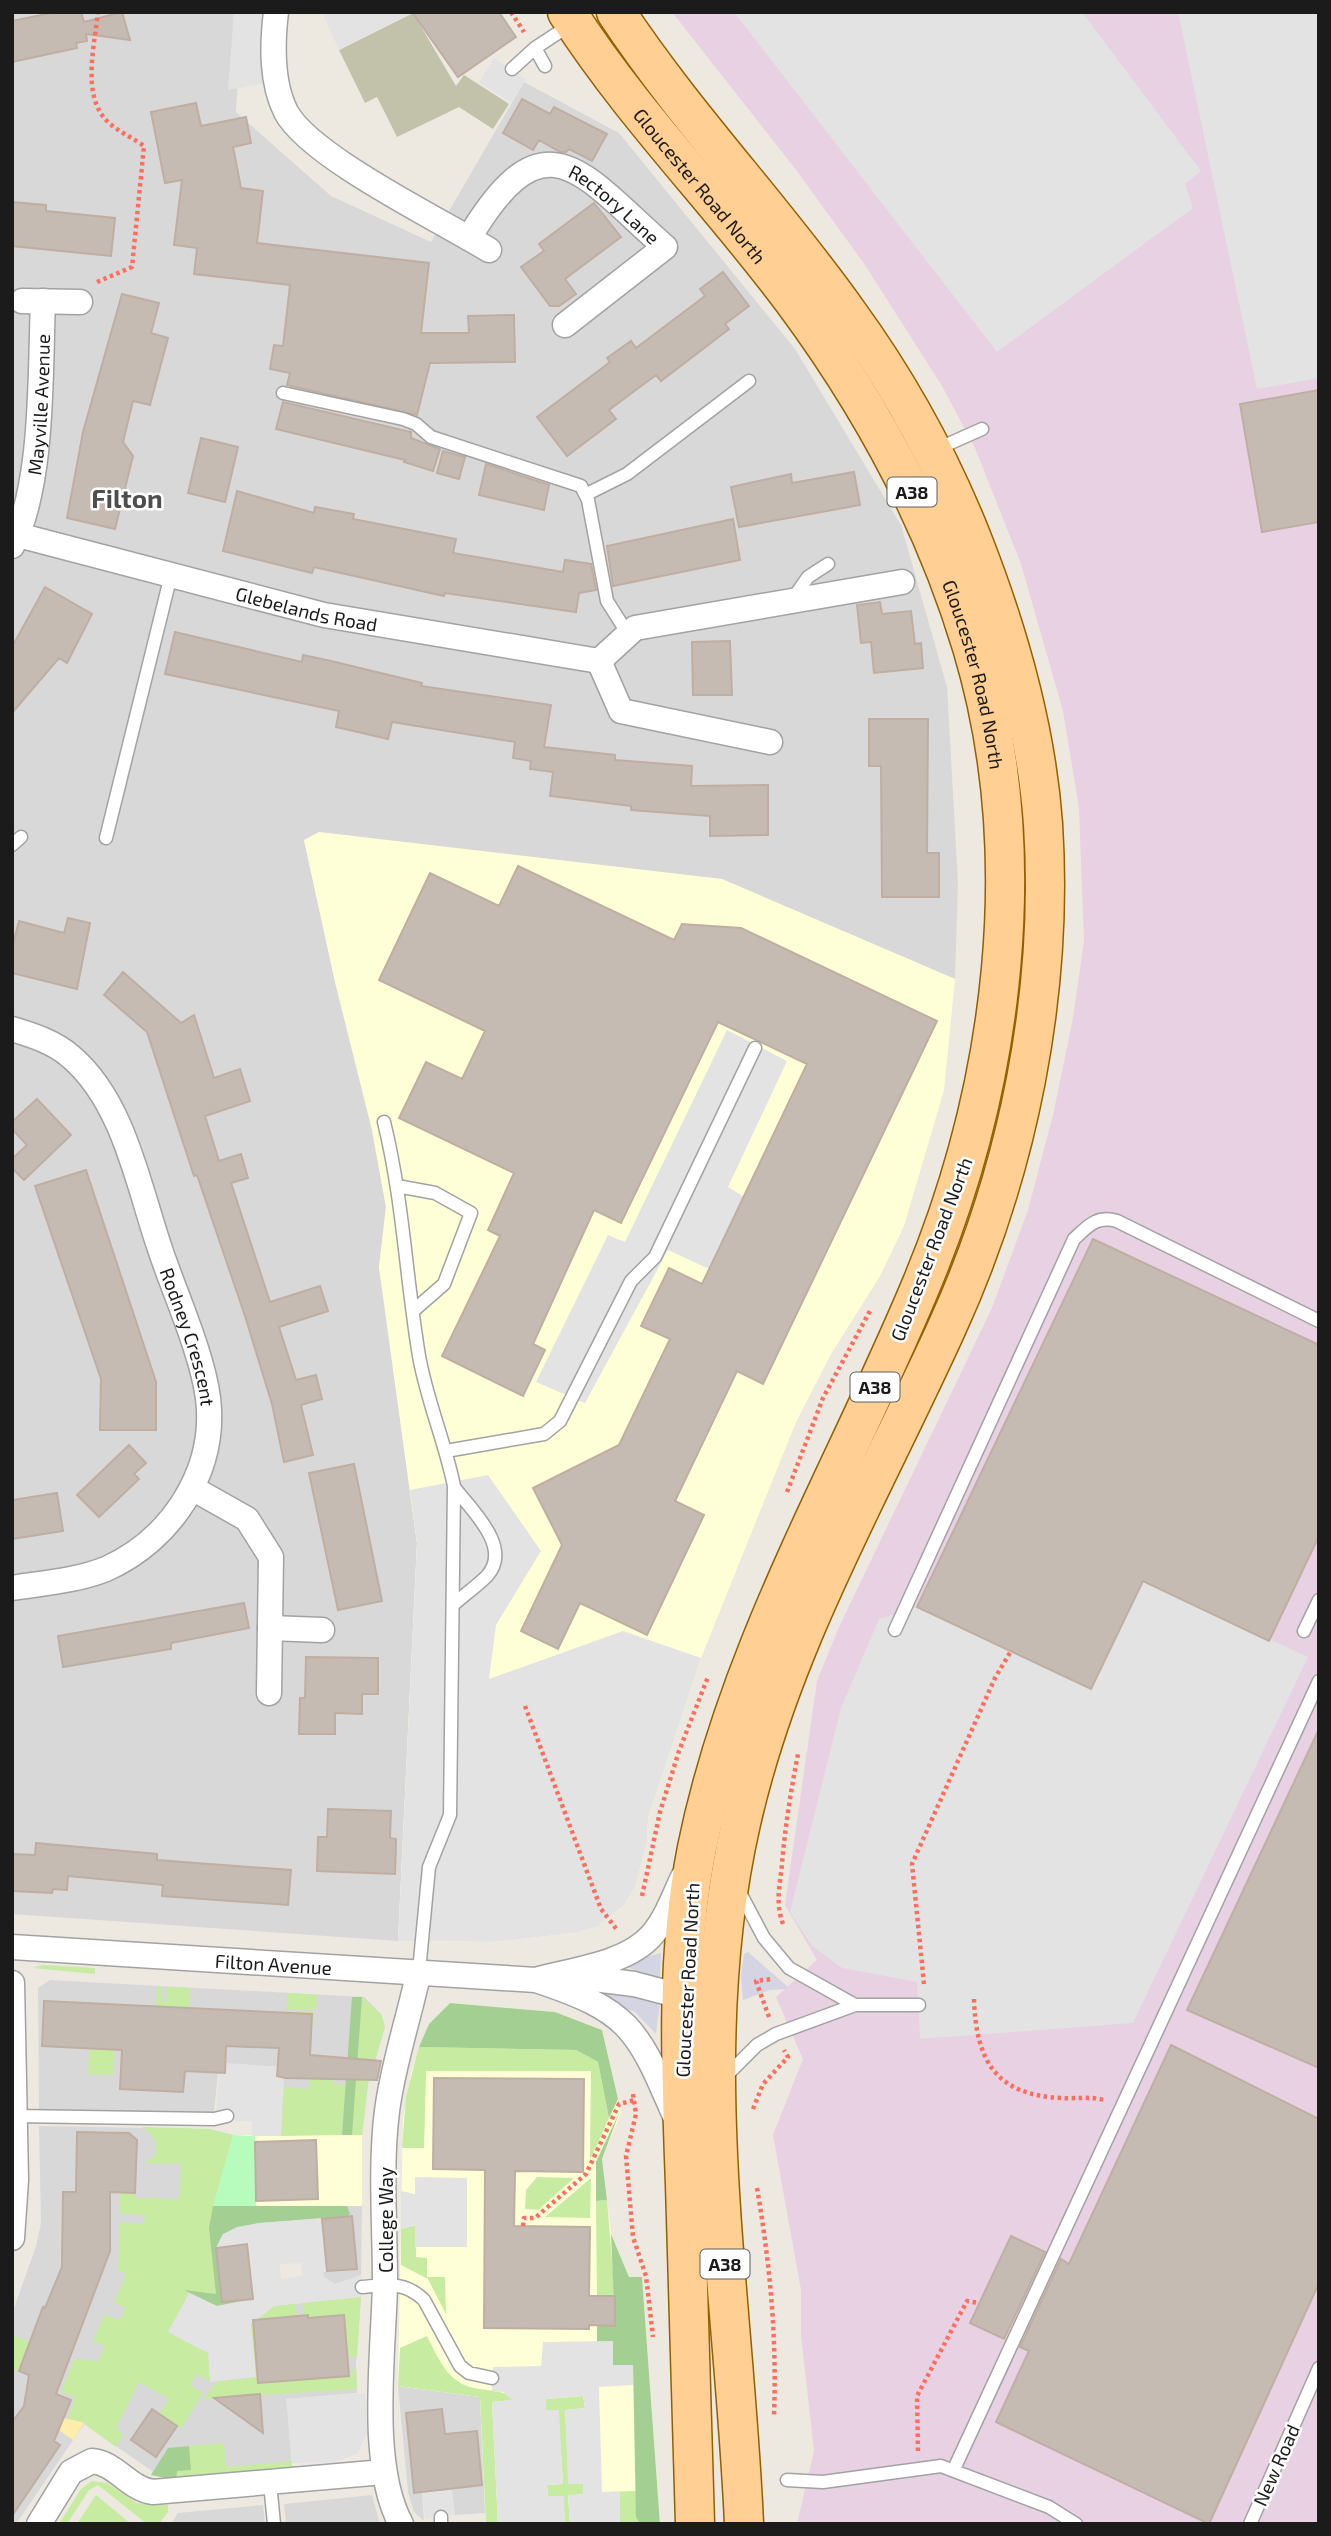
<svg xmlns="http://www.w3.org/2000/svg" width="1331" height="2536" font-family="'Exo 2',sans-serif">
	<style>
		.residential { fill: #d9d8d8 }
		.industrial { fill: #e7d1e3 }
		.education { fill: #ffffd7 }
		.construction { fill: #c2c2ab }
		.grass { fill: #c6eba1 }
		.forest { fill: #a4cf92 }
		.sand { fill: #ffedac }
		.park { fill: #b8fcbd }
		.parking { fill: #e3e3e3; fill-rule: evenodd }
		.plaza { fill: #d4d4e3 }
		.building { fill: #c5bbb3; stroke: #bfaea1; stroke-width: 2 }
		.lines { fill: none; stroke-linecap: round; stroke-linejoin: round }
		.lane-casing { stroke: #a2a2a2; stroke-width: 15 }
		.street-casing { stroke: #a2a2a2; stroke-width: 27 }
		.primary-casing { stroke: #926000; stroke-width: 41 }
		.path { stroke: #ff6e5f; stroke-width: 4.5; stroke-dasharray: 3.5 3.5; stroke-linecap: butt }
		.lane { stroke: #fff; stroke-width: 12 }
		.street { stroke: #fff; stroke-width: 24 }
		.primary { stroke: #ffcf93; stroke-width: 38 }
		.labels { text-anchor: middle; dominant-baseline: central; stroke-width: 5; stroke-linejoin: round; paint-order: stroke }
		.shield { fill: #fff; stroke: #5f5f5f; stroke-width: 2 }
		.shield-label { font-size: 18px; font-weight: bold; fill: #1b1b1b }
		.street-label { font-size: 19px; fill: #1b1b1b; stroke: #fff }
		.district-label { font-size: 26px; font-weight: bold; fill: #4e4e4e; stroke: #fff }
	</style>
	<rect width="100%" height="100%" fill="#ede9e0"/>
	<path class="residential" d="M12,12H242L236,112L331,196L431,242L524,82L619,133L795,349L901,525L947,687L958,882L955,979L722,879L304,840L335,982L372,1130L386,1207L379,1267L417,1543L398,1941L12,1914Z
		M50,1980L364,1997L381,2014L385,2027L368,2084L362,2135L281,2136L284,2067L219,2063L214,2112L39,2110L38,1988Z
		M39,2126L209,2129L233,2135L214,2206H362L361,2275L344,2283L335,2284L324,2277L323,2272H326L322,2219L217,2248L247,2244L253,2299L251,2324L274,2306L361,2297L356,2364L357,2393L287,2399L292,2470L151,2475L152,2471L84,2424L16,2524H12V2314L36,2246L41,2223Z
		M398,2386L480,2397L485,2513L455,2515L451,2488L422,2492L424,2521L414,2512L408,2492Z
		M372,2495L380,2524H286L284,2504Z
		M263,2505L265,2524H171L178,2513Z"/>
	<path class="industrial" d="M672,12H1319V2524H797L814,2451L801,2335V2290L773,2135L803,2059L776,1997L817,1960L785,1905L817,1681L839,1627L992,1308L1028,1210L1053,1115L1073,1018L1084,941L1079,808L1063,711L1021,564L975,448L942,386L865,265L797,171Z"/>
	<path class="education" d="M319,832L722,879L955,979L944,1090L904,1226L880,1276L831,1354L796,1422L701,1658L648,1818L647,1842L635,1888L624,1905L597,1927L574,1933L495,1942L398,1941L417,1543L379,1267L386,1207L372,1130L335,982L304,840Z
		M450,2003L555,2012L602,2030L621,2113L602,2159L607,2200L611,2234L629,2277H642L660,2524H486L480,2397L398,2386L403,2119L411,2073L429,2024Z
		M233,2135H362V2206H213Z"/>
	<path class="construction" d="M413,13L456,86L464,75L509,104L493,129L459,107L397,137L377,97L365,103L339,50Z"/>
	<path class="grass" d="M43,1965L95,1968V1974L33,1968Z
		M157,1986H161L162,2002L167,2001L166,1987L190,1988L189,2009L156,2007Z
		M288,1993L317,1995L316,2009H289V2012H314L313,2029L312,2014L287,2013Z
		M362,1997L381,2014L385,2027L368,2084L362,2135H352Z
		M90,2042L115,2044L113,2075L88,2074Z
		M419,2047L576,2050L598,2062L609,2118L590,2160L591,2071H426L424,2148H402L406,2096Z
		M326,2056L334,2057L333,2084L346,2085L342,2135L281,2136L283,2087L309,2089L310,2064Z
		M142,2127L209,2129L233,2135L209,2228L216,2295L184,2290L189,2293L168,2332L208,2353L212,2379L210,2382L197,2374L190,2385L203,2393L181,2429L159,2414L169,2399L139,2382L116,2428L123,2435L116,2447L82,2422L68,2419L75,2397L61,2392L74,2359L98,2361L105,2346L93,2341L104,2315L120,2320L125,2307L114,2303L126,2274L118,2271L120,2222L144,2224L145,2215L120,2213V2192L135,2193V2198L179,2199L181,2164L143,2163L154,2157C159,2143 154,2135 142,2127Z
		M537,2177L574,2178L538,2210L525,2209L526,2190Z
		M591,2178L590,2218L545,2217Z
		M607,2200L615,2296H597L596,2201Z
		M416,2225V2257L427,2258V2277H445L446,2314L428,2279L401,2265V2229Z
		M361,2297L357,2357H348L344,2315L308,2318L304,2315L302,2302Z
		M296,2303L297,2316H292L261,2383L274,2382V2379L352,2375L351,2369H356L357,2389L204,2399L216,2382L255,2377L251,2324L274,2306Z
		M12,2335L30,2342L19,2371L12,2369Z
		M427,2336C438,2358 448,2383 474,2388C488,2391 500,2390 512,2397V2400L492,2402L498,2524H486L480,2397L398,2386L400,2348Z
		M583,2396L585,2408L565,2410L569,2484H583V2494L568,2496L570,2524H565L563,2496H548L547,2485L563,2484L558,2410L546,2411V2399Z
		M224,2443L226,2467L292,2461V2470L176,2480V2471L191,2469L189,2446Z
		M92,2481L107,2483L137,2503L168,2505V2512L159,2524H147L98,2485L89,2490L67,2524H59L81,2489Z
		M636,2491V2517L640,2524H620V2493L602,2492Z
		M96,2495L131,2524H77Z"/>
	<path class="forest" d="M352,1997H362L352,2135H342Z
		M450,2003L555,2012L602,2030L618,2099L609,2118L598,2062L576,2050L419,2047L429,2024Z
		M620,2111L602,2159L607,2200L596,2201V2162Z
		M213,2206H347L350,2214L347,2217L259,2223L223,2234L216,2248L222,2302L253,2299L217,2306L184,2290L216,2294L209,2228Z
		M611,2234L629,2277H642L660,2524H640L636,2517L633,2365H613L597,2342V2325H615Z
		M189,2446L191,2470L177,2471L176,2480L151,2475L168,2448Z"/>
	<path class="sand" d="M33,2412L82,2422L84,2423L73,2440Z"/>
	<path class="park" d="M233,2135L255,2136L256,2206H213Z"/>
	<path class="parking" d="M234,12H276V81L228,90Z
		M322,12H412L413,13L339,50Z
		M734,12H1082L1201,171L1185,184L1193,208L997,352Z
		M1178,12H1319V378L1257,389Z
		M494,58L526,79L511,103L479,82Z
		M727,1030L787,1061L728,1187L744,1197L709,1269L668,1250L585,1403L536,1382L608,1235L625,1242Z
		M488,1475L541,1551L496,1625L489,1679L623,1631L701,1658L648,1818L647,1842L635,1888L624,1905L597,1927L574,1933L495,1942L398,1941L417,1543L410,1490Z
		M1143,1581L1308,1657L1133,2023L920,2039L917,1982L842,1968L812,1946L790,1912L841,1708L879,1619L917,1607L1091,1689Z
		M225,2063L278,2067L284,2077L281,2136H252V2121H237L216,2111L219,2073H224Z
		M415,2177L467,2178V2247H415V2225L401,2229V2191L415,2194Z
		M322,2218L327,2271L323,2272L324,2277L335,2284L361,2275V2297L274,2306L251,2324L256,2377L210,2382L208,2353L168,2332L189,2293L217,2306L253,2299L247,2245L216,2248L223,2234L237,2227L259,2223ZM301,2263L302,2276L281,2279L280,2264Z
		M613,2341V2365H633V2385L599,2387L602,2492H620V2524H570L568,2495L583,2494V2484H568L565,2410L585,2408L583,2396L546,2399V2410H559L563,2484L547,2485L548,2496H564L565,2524H498L492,2402L512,2400L503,2392L492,2391L493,2367L541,2366L543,2342Z
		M365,2393L367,2433L357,2454L334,2462L292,2463L286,2399Z
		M452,2488L455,2515L425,2519L422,2492Z"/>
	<path class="plaza" d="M748,1952L787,1986V1989L770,1990L743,2000L741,1975L744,1954Z
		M661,1953L660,1980L619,1964L636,1959Z
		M588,1981L660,2002L656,2034L635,2012L587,1990Z"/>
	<path class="building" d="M56,12H81L84,22L122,12L130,40L86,34L87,41L76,43L77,48L12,62V21Z
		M412,12H499L516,37L458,77Z
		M522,99L550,114L554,107L607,134L592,161L569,149L566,152H560L539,140L533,150L503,133Z
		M196,103L201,126L246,117L251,143L233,147L241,188L263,191L257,243L429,263L421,333H469L468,316L514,315L515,362L430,363L417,415L287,385L290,373L270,369L274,345L283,346L290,285L194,274L197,248L174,245L182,180L165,183L151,112Z
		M12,202L46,205V211L115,218L111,256L12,246Z
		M594,203L621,237L565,279L576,294L559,306H550L521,267L544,251L539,244Z
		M723,272L749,306L725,324L729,329L661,381L656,375L609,410L616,419L567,456L537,417L610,362L607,358L631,341L636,348L705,296L700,289Z
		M122,294L159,303L151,333L168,338L150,405L133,401L123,442L133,456L115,529L67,518L83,432Z
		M1319,390V522L1262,532L1240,404Z
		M283,402L411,432V438L440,449L433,471L404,462L405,460L276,429Z
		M201,438L238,447L225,502L188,493Z
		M443,451L465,457L459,479L437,473Z
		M486,464L549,485L544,510L479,495Z
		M854,472L860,505L739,527L731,487L791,474L792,483Z
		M237,491L314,513L315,507L354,514L353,519L456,539L453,553L563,572L565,560L591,564L596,590L579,593L576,612L445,593L444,596L314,567L312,573L223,551Z
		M733,519L740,560L613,586L607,546Z
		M45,587L92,614L67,663L59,658L12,713V647Z
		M880,602L882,614L911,611L915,644L921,643L923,668L874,673L871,642L861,643L857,605Z
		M175,632L302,662L303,655L331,661L422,683L421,686L551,705L544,747L615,755V760L692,766L691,786L768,785V835L710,836V816L631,810V806L550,796L553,772L530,769L531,761L513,758L515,742L392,722L388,739L336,727L339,711L165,674Z
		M730,641L732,695H693L692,642Z
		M869,719H928L927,853H939V897H882L881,766H869Z
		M518,866L674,940L682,924L741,928L937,1021L763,1384L737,1371L675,1501L704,1515L647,1635L580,1603L558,1649L521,1631L562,1545L533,1488L619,1445L670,1339L641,1326L669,1268L702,1284L807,1064L718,1022L621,1223L594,1210L533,1344L545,1350L523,1396L442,1356L500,1236L488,1230L514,1173L399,1118L426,1062L462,1079L485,1031L379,980L430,873L499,906Z
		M68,918L90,923L77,989L12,973V948L19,921L64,933Z
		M123,972L181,1023L194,1015L214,1078L240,1069L250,1101L205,1116L219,1161L241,1154L248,1178L231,1183L270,1302L320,1286L328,1311L279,1327L296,1380L316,1375L322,1399L301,1405L313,1455L284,1462L272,1404L245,1316L197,1175L194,1176L147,1032L104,995Z
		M37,1099L71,1135L24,1180L12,1168V1159L27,1145L12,1129V1122Z
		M86,1170L156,1382V1430H100L101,1379L35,1186Z
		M1093,1239L1319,1345V1536L1269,1641L1143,1581L1091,1689L917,1607Z
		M129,1445L146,1463L134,1474L139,1479L99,1517L77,1495Z
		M354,1464L382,1601L338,1610L309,1473Z
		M57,1493L63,1531L12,1539V1500Z
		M244,1603L249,1628L171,1643V1649L63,1667L58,1636Z
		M306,1657L378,1658V1694H362V1714L335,1713V1734H299L300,1698H305Z
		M1319,1729V2068L1187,2010Z
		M328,1809L391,1811L390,1838L396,1839L395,1874L317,1871L318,1837H327Z
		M36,1843L157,1854V1860L291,1870L288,1905L162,1896L163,1885L68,1876L67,1890L53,1889L52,1893L12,1891V1854L35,1855Z
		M44,2001L312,2014L310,2055L381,2061L377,2080L285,2078L277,2076L279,2048L226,2046L225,2073L185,2071L183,2092L120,2089L122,2050L42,2046Z
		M1171,2045L1319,2119V2283L1209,2524L996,2422L1029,2351L1020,2347L1061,2259L1069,2264Z
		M434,2078L584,2079L583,2172L515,2171L514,2226L590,2227L589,2296H615V2326L589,2325V2329L484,2328L485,2170L433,2169Z
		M77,2132L129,2133L137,2140L135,2193L110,2192V2251L56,2394L71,2400L54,2441L60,2445L12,2516V2422L24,2406L29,2375L19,2371L43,2307L45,2308L62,2267L63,2192H76Z
		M316,2140L318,2199L256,2201L255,2142Z
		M352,2216L357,2269L327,2271L322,2219Z
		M1011,2236L1045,2252L1004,2339L970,2323Z
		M247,2244L253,2299L222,2302L216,2248Z
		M308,2315V2318L344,2315L349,2376L258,2383L253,2320Z
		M260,2394L263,2433L214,2398Z
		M152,2409L177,2426L156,2457L131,2440Z
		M442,2409L445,2434L477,2431L482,2485L414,2493L406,2413Z"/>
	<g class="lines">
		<g class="lane-casing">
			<path id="lane" d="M535,48L545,66
				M512,69L535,48L570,25
				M283,393L403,419L416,424L431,437L581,486L588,500L607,601L628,634
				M937,449L982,429
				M587,494L627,474L749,381
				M792,600L808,577L828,564
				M106,838L171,575
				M12,845L21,837
				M384,1122C403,1199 406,1278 419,1356C427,1401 445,1442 454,1486L450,1815L429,1867L419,1971
				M397,1186L435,1193L471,1213L444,1284L413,1311
				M446,1451L544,1434L560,1421L631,1281L655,1257L755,1048
				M453,1605C464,1595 477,1586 487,1576C513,1547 471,1510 454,1487
				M895,1630L1074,1239C1088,1226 1097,1215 1117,1221L1319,1321
				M1304,1631L1319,1600
				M738,1889L764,1938L789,1968L855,2005
				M724,2078L757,2045L776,2034L855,2005H919
				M14,2116L214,2119L227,2116
				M362,2287C387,2285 405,2281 424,2300L460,2366L469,2373L492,2378
				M954,2469L1319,1681
				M787,2480L823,2482L941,2466L1049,2507L1076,2524
				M270,2483L274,2524
				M441,2517V2524
				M1250,2524L1319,2368"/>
		</g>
		<g class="street-casing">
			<g id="street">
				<path d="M276,12C272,45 271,82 286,112C310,157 442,221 489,250"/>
				<path id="s1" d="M469,238C545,110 582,174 665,247L565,325"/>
				<path d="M22,301L80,302"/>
				<path id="s2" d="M18,535L324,615L599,661L635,628L902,582"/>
				<path id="s3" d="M12,546C44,484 40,371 43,301"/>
				<path d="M599,661L621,711L770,742"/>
				<path id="s4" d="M12,1029C32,1035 54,1042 70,1056C123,1100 138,1184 159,1246C174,1292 202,1352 208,1398C217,1471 171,1540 106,1569C76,1581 43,1583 12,1588"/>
				<path d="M192,1488L247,1519L271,1557L269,1693"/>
				<path d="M270,1628L322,1630"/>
				<path id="s5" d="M12,1947L536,1980C630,2011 637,2028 675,2116"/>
				<path d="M570,1976L634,1984L695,2000"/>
				<path d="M536,1980C571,1970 627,1964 652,1935C666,1919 674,1896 683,1877"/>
				<path d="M12,1983L16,2180L12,2238"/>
				<path d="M39,2524L71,2472L92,2461C116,2463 129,2489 153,2492L384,2472"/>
				<path d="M401,2524C368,2464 384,2350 385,2282C385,2226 380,2167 387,2111C393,2064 409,2018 419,1971"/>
			</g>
		</g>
		<g class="primary-casing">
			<g id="primary">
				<path id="s6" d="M567,12C633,115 720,202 793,300C871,405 934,521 972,647C1034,854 1004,1086 922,1283C844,1471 738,1646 697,1848C675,1958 681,2074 685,2185C688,2298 692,2411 695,2524"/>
				<path d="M616,12C686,118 774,209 847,312C898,382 939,456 971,536C1007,627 1036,727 1043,824C1054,993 1018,1171 948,1325C874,1489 781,1645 741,1823C688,2054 734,2291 744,2524"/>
			</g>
		</g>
		<path class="path" d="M511,12L524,32
			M97,282L132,267L144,146C133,138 117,131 107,121C81,95 95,44 98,12
			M787,1492L823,1398L871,1309
			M525,1706L601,1909L618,1931
			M642,1896L660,1812L679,1751L708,1677
			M783,1924C775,1902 780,1886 782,1864C785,1827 791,1790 798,1754
			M924,1984L912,1864L995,1678L1011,1651
			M974,1999C976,2060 995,2095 1061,2098C1075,2099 1091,2096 1104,2100
			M769,2017L756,1981L772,1979
			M633,2094L636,2114L626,2156L633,2237L646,2276L653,2337
			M753,2109L763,2084L788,2057L784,2050
			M757,2188C770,2264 777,2338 774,2415
			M523,2226L524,2218H535L586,2174L619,2104L635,2100
			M918,2451L917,2396L967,2301L979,2303"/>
		<use href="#lane" class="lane"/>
		<use href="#street" class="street"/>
		<use href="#primary" class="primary"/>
	</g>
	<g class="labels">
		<g class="shield">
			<rect x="887.5" y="477.5" width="49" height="29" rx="5"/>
			<rect x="850.5" y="1372.5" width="49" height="29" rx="5"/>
			<rect x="700.5" y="2249.5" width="49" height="29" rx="5"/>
		</g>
		<g class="shield-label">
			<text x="912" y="492">A38</text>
			<text x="875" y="1387">A38</text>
			<text x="725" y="2264">A38</text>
		</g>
		<g class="street-label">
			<text stroke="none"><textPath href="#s6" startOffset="219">Gloucester Road North</textPath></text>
			<text stroke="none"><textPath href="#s1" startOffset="191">Rectory Lane</textPath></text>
			<text stroke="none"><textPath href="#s3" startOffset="145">Mayville Avenue</textPath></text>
			<text stroke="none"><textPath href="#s2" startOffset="298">Glebelands Road</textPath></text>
			<text stroke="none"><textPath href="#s6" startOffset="786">Gloucester Road North</textPath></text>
			<text transform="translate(931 1249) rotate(-69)">Gloucester Road North</text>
			<text stroke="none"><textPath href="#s4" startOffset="373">Rodney Crescent</textPath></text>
			<text stroke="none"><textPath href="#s5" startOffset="262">Filton Avenue</textPath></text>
			<text transform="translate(687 1980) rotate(-87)">Gloucester Road North</text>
			<text transform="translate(385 2220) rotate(-90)">College Way</text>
			<text transform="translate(1276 2465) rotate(-66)">New Road</text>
		</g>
		<g class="district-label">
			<text x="127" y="497">Filton</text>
		</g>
	</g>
	<rect width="1331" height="2536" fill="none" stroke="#1b1b1b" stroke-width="28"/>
</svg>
